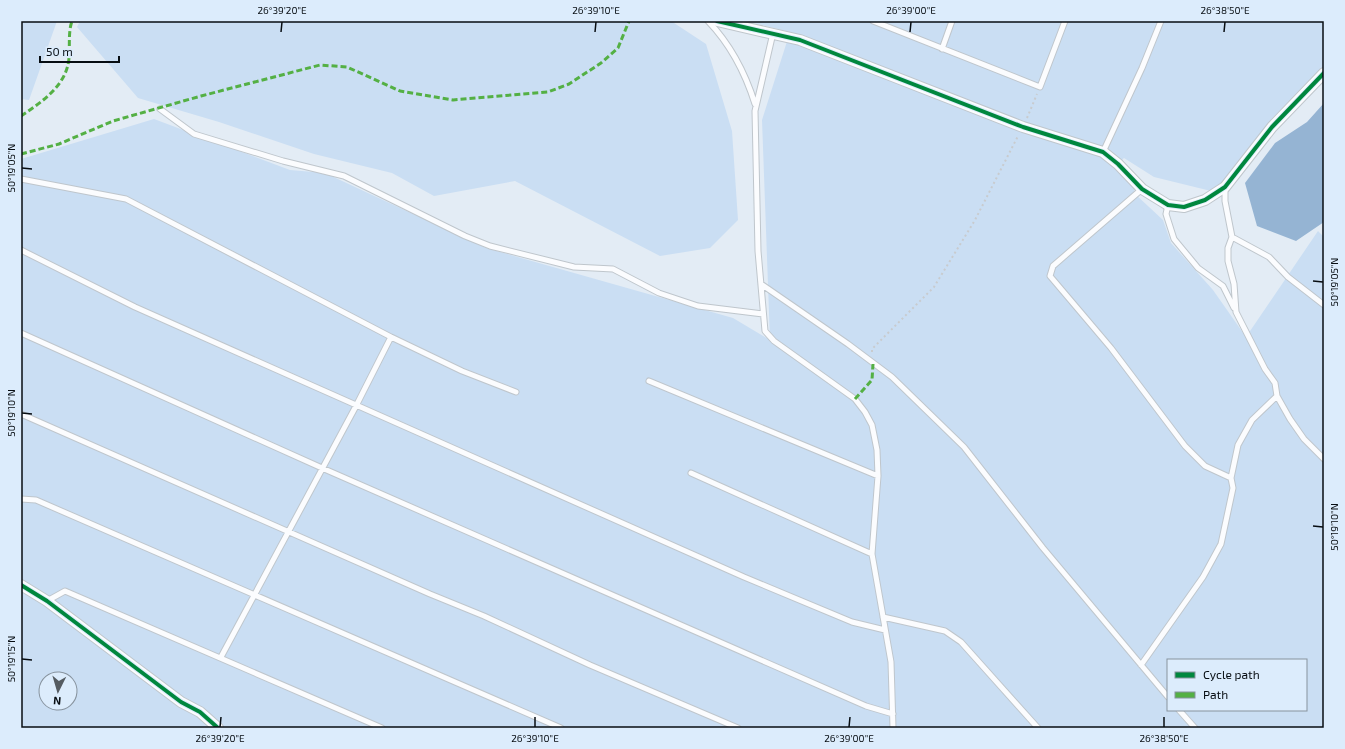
<svg xmlns="http://www.w3.org/2000/svg" width="1345" height="749" font-family="'Exo 2',sans-serif">
	<style>
		.green { fill: #cadef3; fill-rule: evenodd }
		.water { fill: #95b4d3 }
		.lines { fill: none; stroke-linecap: round; stroke-linejoin: round }
		.service-casing { stroke: #bfc6cc; stroke-width: 7 }
		.minor-casing { stroke: #bfc6cc; stroke-width: 12 }
		.path { stroke: #c8cbce; stroke-width: 2; stroke-dasharray: 2 3; stroke-linecap: butt }
		.service { stroke: #fbfcfe; stroke-width: 5 }
		.minor { stroke: #fbfcfe; stroke-width: 10 }
		.quiet { stroke: #54b044; stroke-width: 3; stroke-dasharray: 6 3; stroke-linecap: butt }
		.cycleway-casing { stroke: #dcecfc; stroke-width: 6 }
		.cycleway { stroke: #00873e; stroke-width: 4 }
		.ticks { fill: none; stroke: #070d12; stroke-width: 1.5 }
		.neatline { fill: none; stroke: #070d12; stroke-width: 1.5 }
		.ticks-label { font-size: 10px; text-anchor: middle; fill: #070d12 }
	</style>
	<rect width="100%" height="100%" fill="#e3ecf5"/>
	<path class="green" d="M21,21H57L29,100L21,99Z
		M80,21H671L706,44L732,131L738,220L710,248L660,256L515,181L434,196L392,173L314,154L219,122L138,98L77,27Z
		M746,21H1324V67L1268,125L1230,176L1211,191L1154,177L1124,158L1114,167L1135,185L1134,193L1163,220L1171,243L1213,290L1246,337L1318,231L1324,237V728H21V159L154,119L290,170L325,173L486,248L733,318L770,340L762,120L790,32ZM1168,660H1306V710H1168ZM46,679H70V703H46Z"/>
	<path class="water" d="M1324,103V222L1296,241L1257,226L1245,183L1275,143L1307,122Z"/>
	<g class="lines">
		<g class="service-casing">
			<path id="service" d="M708,21C731,45 745,72 755,104
				M873,21L1040,87L1065,21
				M773,33L755,111L758,251L765,331L774,341L855,399L865,412L872,425L877,450L878,476L872,554L891,662L893,728
				M942,49L952,21
				M160,109L194,134L283,161L344,176L465,236L490,246L574,267L613,269L659,293L698,306L763,314
				M1103,152L1142,68L1161,21
				M21,179L126,199L391,337L462,371L516,392
				M1225,187V201L1232,237L1228,248V261L1234,284L1236,312L1265,369L1275,383L1277,396L1290,419L1304,439L1324,459
				M1142,189L1053,266L1050,276L1111,348L1185,446L1205,466L1231,478
				M1168,205L1166,214L1174,239L1198,268L1223,286L1234,308
				M1232,237L1269,257L1288,277L1324,305
				M21,250L135,307L744,577L852,622L885,630
				M761,284L848,344L892,377L964,447L1043,548L1168,697
				M21,333L322,468L866,706L893,714
				M649,381L878,476
				M21,414L430,594L484,616L590,665L738,728
				M691,473L872,554
				M21,499L36,500L561,728
				M47,601L65,591L382,728
				M883,617L945,631L961,642L1038,728
				M221,657L356,406L391,337
				M1141,665L1203,577L1221,544L1233,488L1231,478L1238,445L1252,420L1277,396
				M1179,710L1195,728"/>
		</g>
		<g class="minor-casing">
			<path id="minor" d="M717,21L800,40L1023,127L1103,152L1118,164L1142,189L1168,205L1184,207L1205,200L1225,187L1272,127L1324,73
				M21,585L47,601L181,702L200,712L218,728"/>
		</g>
		<path class="path" d="M1027,118L1037,94
			M872,352V349L934,287L975,220L1018,136"/>
		<use href="#service" class="service"/>
		<use href="#minor" class="minor"/>
		<path class="quiet" d="M21,116C42,102 67,85 69,58C70,47 68,32 72,21
			M21,154L59,144L113,121L201,96L320,65L347,67L400,91L453,100L548,92L569,84L601,63L618,48L629,21
			M855,399L872,380L873,364"/>
		<g class="cycleway-casing">
			<path id="cycleway" d="M717,21L800,40L1023,127L1103,152L1118,164L1142,189L1168,205L1184,207L1205,200L1225,187L1272,127L1324,73
				M21,585L47,601L181,702L200,712L218,728"/>
		</g>
		<use href="#cycleway" class="cycleway"/>
	</g>
	<path class="ticks" d="M281,32L282,22M595,32L596,22M910,32L911,22M1224,32L1225,22M22,168L32,169M1313,281L1323,282M22,413L32,414M1313,526L1323,527M22,659L32,660M220,727L221,717M535,727V717M849,727L850,717M1164,727V717"/>
	<rect width="1345" height="749" fill="none" stroke="#dcecfc" stroke-width="44"/>
	<rect x="1167" y="659" width="140" height="52" fill="#dcecfc" stroke="#87939e"/>
	<rect x="1175" y="672" width="20" height="6" fill="#00873e" stroke="#87939e"/>
	<text x="1203" y="679" font-size="12" fill="#070d12">Cycle path</text>
	<rect x="1175" y="692" width="20" height="6" fill="#54b044" stroke="#87939e"/>
	<text x="1203" y="699" font-size="12" fill="#070d12">Path</text>
	<g transform="translate(58 691) rotate(185)"><circle r="19" fill="#dcecfc" stroke="#87939e"/>
	<path d="M0-3L7 15L0 10L-7 15Z" fill="#545b61"/>
	<text y="-6" font-size="11" font-weight="bold" text-anchor="middle" fill="#070d12">N</text>
	</g>
	<path d="M40 56v6h79v-6" fill="none" stroke="#070d12" stroke-width="2"/>
	<text x="46" y="56" font-size="12" fill="#070d12" stroke="#dcecfc" stroke-width="3" paint-order="stroke">50 m</text>
	<rect x="22" y="22" width="1301" height="705" class="neatline"/>
	<g class="ticks-label">
		<text x="282" y="14">26°39'20"E</text>
		<text x="596" y="14">26°39'10"E</text>
		<text x="911" y="14">26°39'00"E</text>
		<text x="1225" y="14">26°38'50"E</text>
		<text transform="translate(11 168) rotate(-90)" y="4">50°19'05"N</text>
		<text transform="translate(1334 282) rotate(-90)" y="4">50°19'05"N</text>
		<text transform="translate(11 413) rotate(-90)" y="4">50°19'10"N</text>
		<text transform="translate(1334 527) rotate(-90)" y="4">50°19'10"N</text>
		<text transform="translate(11 659) rotate(-90)" y="4">50°19'15"N</text>
		<text x="220" y="742">26°39'20"E</text>
		<text x="535" y="742">26°39'10"E</text>
		<text x="849" y="742">26°39'00"E</text>
		<text x="1164" y="742">26°38'50"E</text>
	</g>
</svg>
